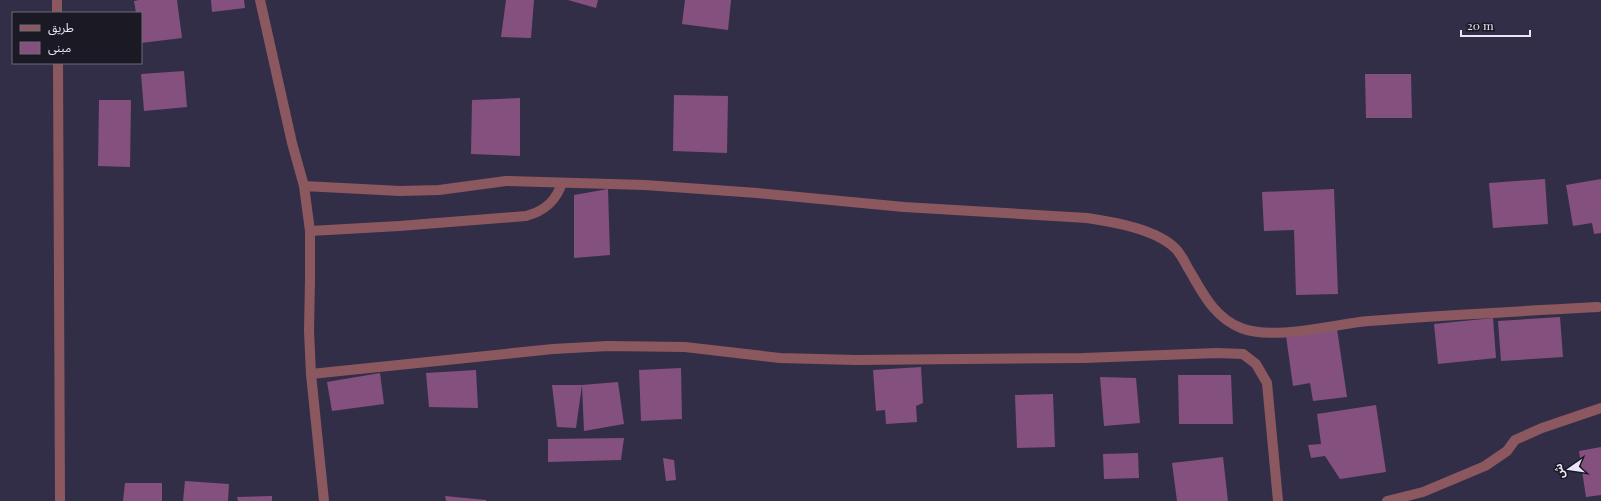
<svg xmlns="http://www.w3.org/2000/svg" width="1601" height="501" font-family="'Playfair Display','Noto Sans Arabic',serif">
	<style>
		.building { fill: #84507e }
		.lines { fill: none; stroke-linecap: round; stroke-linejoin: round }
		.minor { stroke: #8c5860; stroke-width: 10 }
	</style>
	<rect width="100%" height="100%" fill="#332e47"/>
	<path class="building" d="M139,0H177L182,38L141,43V13H136L134,1Z
		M211,0H244L245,8L212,12Z
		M506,0H534L531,38L501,37Z
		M568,0H598L596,8Z
		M685,0H731L728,30L682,24Z
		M184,71L187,107L144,111L141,74Z
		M1365,74H1411L1412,118H1366Z
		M674,95L728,96L727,153L673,151Z
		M520,98V156L471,154L472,100Z
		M99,100H131L130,167L98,166Z
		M1545,179L1548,224L1493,228L1489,183Z
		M1601,179V233L1594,234L1592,223L1573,226L1566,185Z
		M608,189L610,255L574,258V195Z
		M1334,189L1338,294L1296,295L1294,230L1264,231L1262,192Z
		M1560,317L1563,357L1501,361L1498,321Z
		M1493,318L1496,358L1438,364L1434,324Z
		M1337,329L1347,397L1313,401L1310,383L1293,386L1286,336Z
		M921,367L923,403L916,406L917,422L886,424L885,410L876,411L873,370Z
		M681,368L682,419L641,421L639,370Z
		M476,370L478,408L429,407L426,373Z
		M380,373L384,404L332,411L327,382Z
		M1178,375H1231L1233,424H1179Z
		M1100,377L1136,378L1140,423L1104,426Z
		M618,382L624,424L584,431L582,385Z
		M552,385H582L576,428L557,427Z
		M1053,394L1055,447L1017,448L1015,395Z
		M1376,405L1386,472L1340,479L1325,456L1311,458L1308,445L1321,444L1317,414Z
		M624,438L621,460L548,462V439Z
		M1601,447V495L1586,497L1579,451Z
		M1138,453L1139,478L1104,479L1103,454Z
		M1223,457L1228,501H1177L1172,463Z
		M663,458L674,460L676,480L666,481Z
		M185,481L229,484L228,501H183Z
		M125,483H162V501H123Z
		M272,496V501H238L237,497Z
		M445,496L486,500V501H446Z"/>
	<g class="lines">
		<path class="minor" d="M57,0V13
			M260,0L292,143L304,186L310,231V280L309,331L311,374L324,501
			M58,63L60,501
			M304,186L400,191L439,190L506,181L645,185L757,193L904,207L1087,218C1114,222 1155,229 1175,248C1181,254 1184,261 1188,268C1202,291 1213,317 1241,328C1273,341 1334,324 1369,321C1445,315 1522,311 1598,307
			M310,231L399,226L526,216C545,211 556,201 562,183
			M311,374L553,349L608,346L685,347L780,358L856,360L1084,358L1217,353L1243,354L1256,364L1267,383L1278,501
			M1387,501L1423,492L1485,466L1507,451L1515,440L1542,428L1601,408"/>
	</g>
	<rect x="12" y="12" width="130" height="52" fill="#1a1924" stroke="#6c6b78"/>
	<rect x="20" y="25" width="20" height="6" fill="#8c5860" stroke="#6c6b78"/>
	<text x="48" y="32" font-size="12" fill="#e8e6f7">طريق</text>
	<rect x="20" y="42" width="20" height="12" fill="#84507e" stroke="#6c6b78"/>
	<text x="48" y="52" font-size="12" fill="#e8e6f7">مبنى</text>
	<g transform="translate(1569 469) rotate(257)" stroke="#1a1924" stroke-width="3" paint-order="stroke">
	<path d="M0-3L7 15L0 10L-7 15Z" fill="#e8e6f7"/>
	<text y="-6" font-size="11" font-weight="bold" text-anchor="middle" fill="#e8e6f7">ش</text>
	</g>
	<path d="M1461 30v6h69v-6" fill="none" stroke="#e8e6f7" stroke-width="2"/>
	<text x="1467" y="30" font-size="12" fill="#e8e6f7" stroke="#1a1924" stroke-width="3" paint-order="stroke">20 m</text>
</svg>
